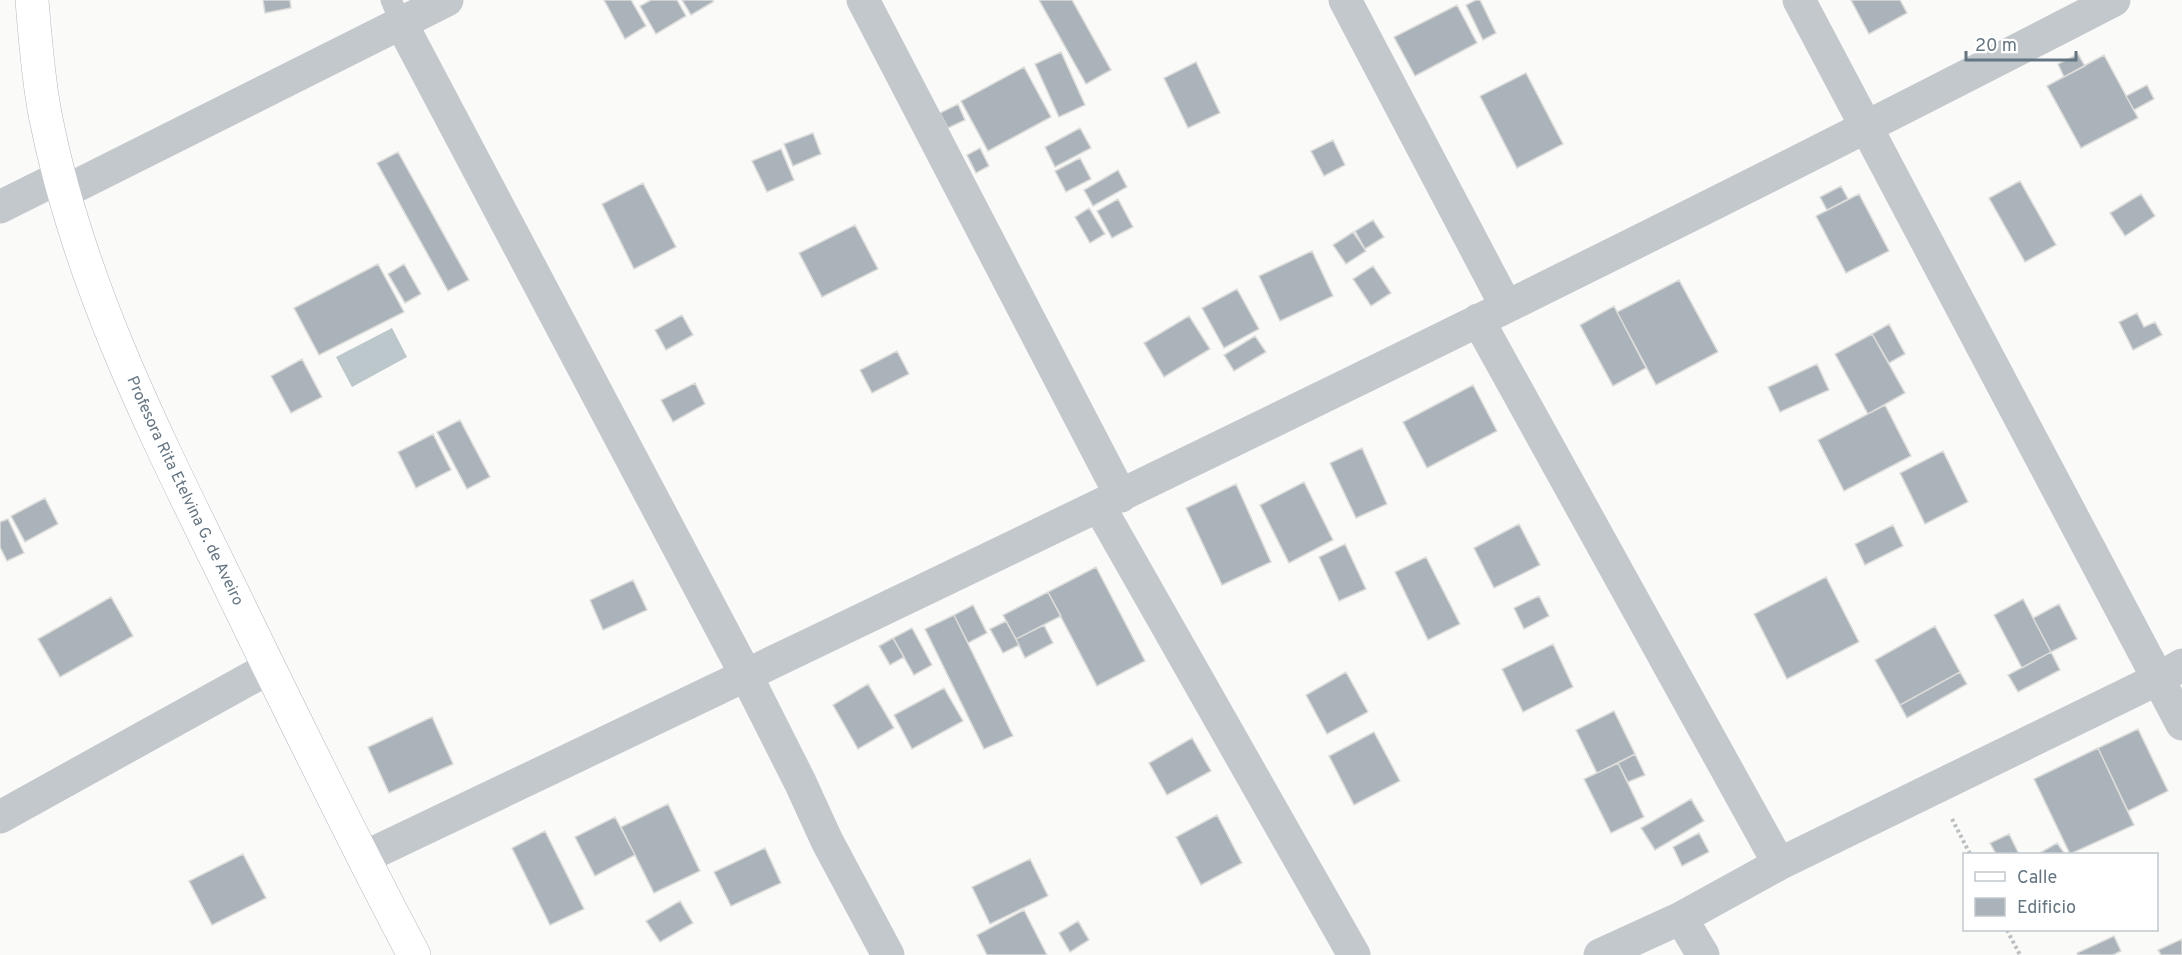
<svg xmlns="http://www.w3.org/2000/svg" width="2182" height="955" font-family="Overpass,sans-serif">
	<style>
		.water { fill: #bbc7cb }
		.building { fill: #aab3b9; stroke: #dcdcda; stroke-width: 1.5 }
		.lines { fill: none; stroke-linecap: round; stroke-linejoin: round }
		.secondary-casing { stroke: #b3babf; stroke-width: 34 }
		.path { stroke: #bbbfc2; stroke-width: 4; stroke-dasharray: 3 3; stroke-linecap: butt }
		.lane { stroke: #c3c8cc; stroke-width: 21 }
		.street { stroke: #c3c8cc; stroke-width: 33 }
		.secondary { stroke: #fff; stroke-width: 33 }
		.labels { text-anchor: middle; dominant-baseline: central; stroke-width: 6; stroke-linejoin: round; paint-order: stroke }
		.street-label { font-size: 16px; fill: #657683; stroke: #fff }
	</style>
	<rect width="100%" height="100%" fill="#fafaf8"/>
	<path class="water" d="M392,328L407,357L352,387L336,357Z"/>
	<path class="building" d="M263,0H290L291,8L265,13Z
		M604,0H631L646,26L625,39Z
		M651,0H677L686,16L656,34L640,6Z
		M682,0H713V2L691,15Z
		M1039,0H1072L1111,70L1086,84Z
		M1476,0H1480L1496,33L1483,40L1466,5Z
		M1851,0H1900L1907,13L1869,34Z
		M1457,5L1477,43L1415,76L1394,37Z
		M1061,52L1085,105L1059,117L1035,64Z
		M2078,54L2085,66L2064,77L2058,64Z
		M2104,55L2138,118L2081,148L2047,86Z
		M1196,62L1220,113L1188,128L1164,78Z
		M1024,67L1051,117L988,151L961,101Z
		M1526,73L1563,144L1517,168L1480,96Z
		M2147,85L2154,99L2134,110L2126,96Z
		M958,104L965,120L948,128L940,113Z
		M1080,128L1091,148L1055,167L1045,147Z
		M813,133L821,154L793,166L784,144Z
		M1333,140L1345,165L1324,176L1311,151Z
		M980,148L989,166L976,173L967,155Z
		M781,149L794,180L767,192L752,161Z
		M398,152L469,280L448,291L377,163Z
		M1080,158L1091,179L1066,192L1055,171Z
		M1118,170L1127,187L1093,206L1084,190Z
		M2020,181L2056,245L2025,262L1989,198Z
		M643,183L676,247L634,269L602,204Z
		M1841,186L1848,199L1827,210L1820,197Z
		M1859,194L1889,251L1846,273L1816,216Z
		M2141,194L2155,216L2125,236L2110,213Z
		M1118,199L1133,227L1112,238L1097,211Z
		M1089,208L1105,234L1090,243L1075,217Z
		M1373,220L1384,237L1365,249L1355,231Z
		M855,225L878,269L822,297L799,253Z
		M1353,232L1366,251L1346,264L1333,245Z
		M1312,251L1333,296L1280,321L1259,276Z
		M378,264L404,312L319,355L294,308Z
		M404,264L421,294L405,303L388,274Z
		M1373,266L1391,293L1371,306L1353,279Z
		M1679,280L1718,352L1656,385L1617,312Z
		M1237,289L1259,329L1224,348L1202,308Z
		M1614,306L1646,368L1613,386L1580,325Z
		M2137,313L2144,327L2155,322L2162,335L2133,350L2119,322Z
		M682,315L693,335L666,350L655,330Z
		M1189,316L1210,349L1164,377L1144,343Z
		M1889,324L1905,354L1889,363L1872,334Z
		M1872,334L1905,393L1868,414L1835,354Z
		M1255,336L1266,352L1234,371L1224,355Z
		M897,351L909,374L872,393L860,370Z
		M302,359L322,397L291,413L271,376Z
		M1817,364L1829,390L1780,412L1768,387Z
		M695,383L705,404L673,422L661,400Z
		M1473,385L1497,431L1427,468L1403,422Z
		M1885,405L1911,456L1844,491L1818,440Z
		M460,420L490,477L467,489L437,432Z
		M433,434L451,470L416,488L398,452Z
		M1362,448L1387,504L1356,518L1330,463Z
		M1943,451L1968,502L1925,524L1900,473Z
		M1304,482L1333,540L1289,563L1260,505Z
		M1236,484L1271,562L1222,585L1186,508Z
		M45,498L58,524L25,542L11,516Z
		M8,519L24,553L7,561L0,547V522Z
		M1519,524L1540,565L1494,588L1474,548Z
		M1893,525L1903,546L1865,565L1855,544Z
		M1345,544L1366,589L1339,601L1319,557Z
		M1426,557L1460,624L1428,640L1395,572Z
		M1096,567L1145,661L1097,686L1048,592Z
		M1826,577L1859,642L1787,679L1754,614Z
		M633,580L647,610L603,630L590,600Z
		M1048,592L1061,616L1016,639L1003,615Z
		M1539,596L1549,616L1524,629L1514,608Z
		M111,597L133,636L60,677L38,639Z
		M2023,599L2051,652L2022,668L1994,615Z
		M2059,604L2077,639L2051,652L2033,618Z
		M973,605L987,633L968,643L954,615Z
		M954,615L1013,736L984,749L925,629Z
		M1006,621L1019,645L1003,653L990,629Z
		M1044,625L1053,643L1025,658L1016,639Z
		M1935,626L1960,672L1900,705L1875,660Z
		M912,628L932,665L914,675L893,638Z
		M893,638L904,657L890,665L879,646Z
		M1553,644L1573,687L1523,712L1502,669Z
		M2051,652L2060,670L2018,692L2008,675Z
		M1346,672L1368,712L1327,734L1306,695Z
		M1960,672L1967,684L1907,718L1900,705Z
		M868,684L894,728L858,749L833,705Z
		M944,688L963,721L912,749L894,715Z
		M1614,711L1635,754L1597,773L1576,730Z
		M432,717L453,764L389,793L368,747Z
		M2138,729L2168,791L2128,811L2098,748Z
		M1374,732L1400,781L1354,805L1329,756Z
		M1192,738L1211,771L1167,795L1149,763Z
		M2098,748L2134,825L2070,854L2034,779Z
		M1635,754L1645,775L1628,782L1618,763Z
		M1618,763L1644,817L1611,833L1584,779Z
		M1691,799L1704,821L1655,850L1641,828Z
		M668,804L700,871L654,893L621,827Z
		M1217,815L1242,863L1201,885L1176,837Z
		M615,817L635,855L595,876L575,837Z
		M545,831L584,909L550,925L512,848Z
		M1699,833L1709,852L1682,866L1673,847Z
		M2009,834L2019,854H1996L1990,843Z
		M2057,843L2065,854H2038Z
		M765,848L781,883L731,906L714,872Z
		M243,854L266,898L212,925L189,881Z
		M1030,859L1048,896L990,924L972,887Z
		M680,901L693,923L660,942L646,921Z
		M1024,910L1047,955H987L977,935Z
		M1078,921L1089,940L1070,952L1059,933Z
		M2114,936L2121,951L2113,955H2078L2077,953Z
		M2182,939V955H2161L2158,950Z"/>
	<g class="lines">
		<g class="secondary-casing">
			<g id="secondary">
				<path id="s1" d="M32,0C35,38 38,77 45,114C78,283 155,434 230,587C290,711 350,834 414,955"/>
			</g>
		</g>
		<path class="path" d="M1952,819L1970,854
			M2007,930L2020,955"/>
		<path class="lane" d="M391,0L401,23"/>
		<path class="street" d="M863,0L1121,496
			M1345,0L1506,306
			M1799,0L2182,724
			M401,23L746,675L800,782L827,841L888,955
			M64,192L447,0
			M0,207L60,177
			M1478,320L1779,864
			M1099,506L1354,955
			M0,817L269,668
			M363,858C950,578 1537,299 2114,0
			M1681,918L1703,955
			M1600,955L1681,918L1779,864L2158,679L2182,665"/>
		<use href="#secondary" class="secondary"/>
	</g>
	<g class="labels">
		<g class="street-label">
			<text stroke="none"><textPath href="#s1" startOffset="518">Profesora Rita Etelvina G. de Aveiro</textPath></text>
		</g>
	</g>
	<rect x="1963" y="853" width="195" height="78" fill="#ffffff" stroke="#c1c8cd" stroke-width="1.5"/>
	<rect x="1975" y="872" width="30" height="9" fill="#ffffff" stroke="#c1c8cd" stroke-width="1.5"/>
	<text x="2017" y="883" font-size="18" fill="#657683">Calle</text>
	<rect x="1975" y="898" width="30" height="18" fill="#aab3b9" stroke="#c1c8cd" stroke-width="1.5"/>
	<text x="2017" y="913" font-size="18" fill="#657683">Edificio</text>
	<path d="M1966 51v9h110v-9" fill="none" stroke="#657683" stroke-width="3"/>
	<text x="1975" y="51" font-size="18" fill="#657683" stroke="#ffffff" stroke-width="4.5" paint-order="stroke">20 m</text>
</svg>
